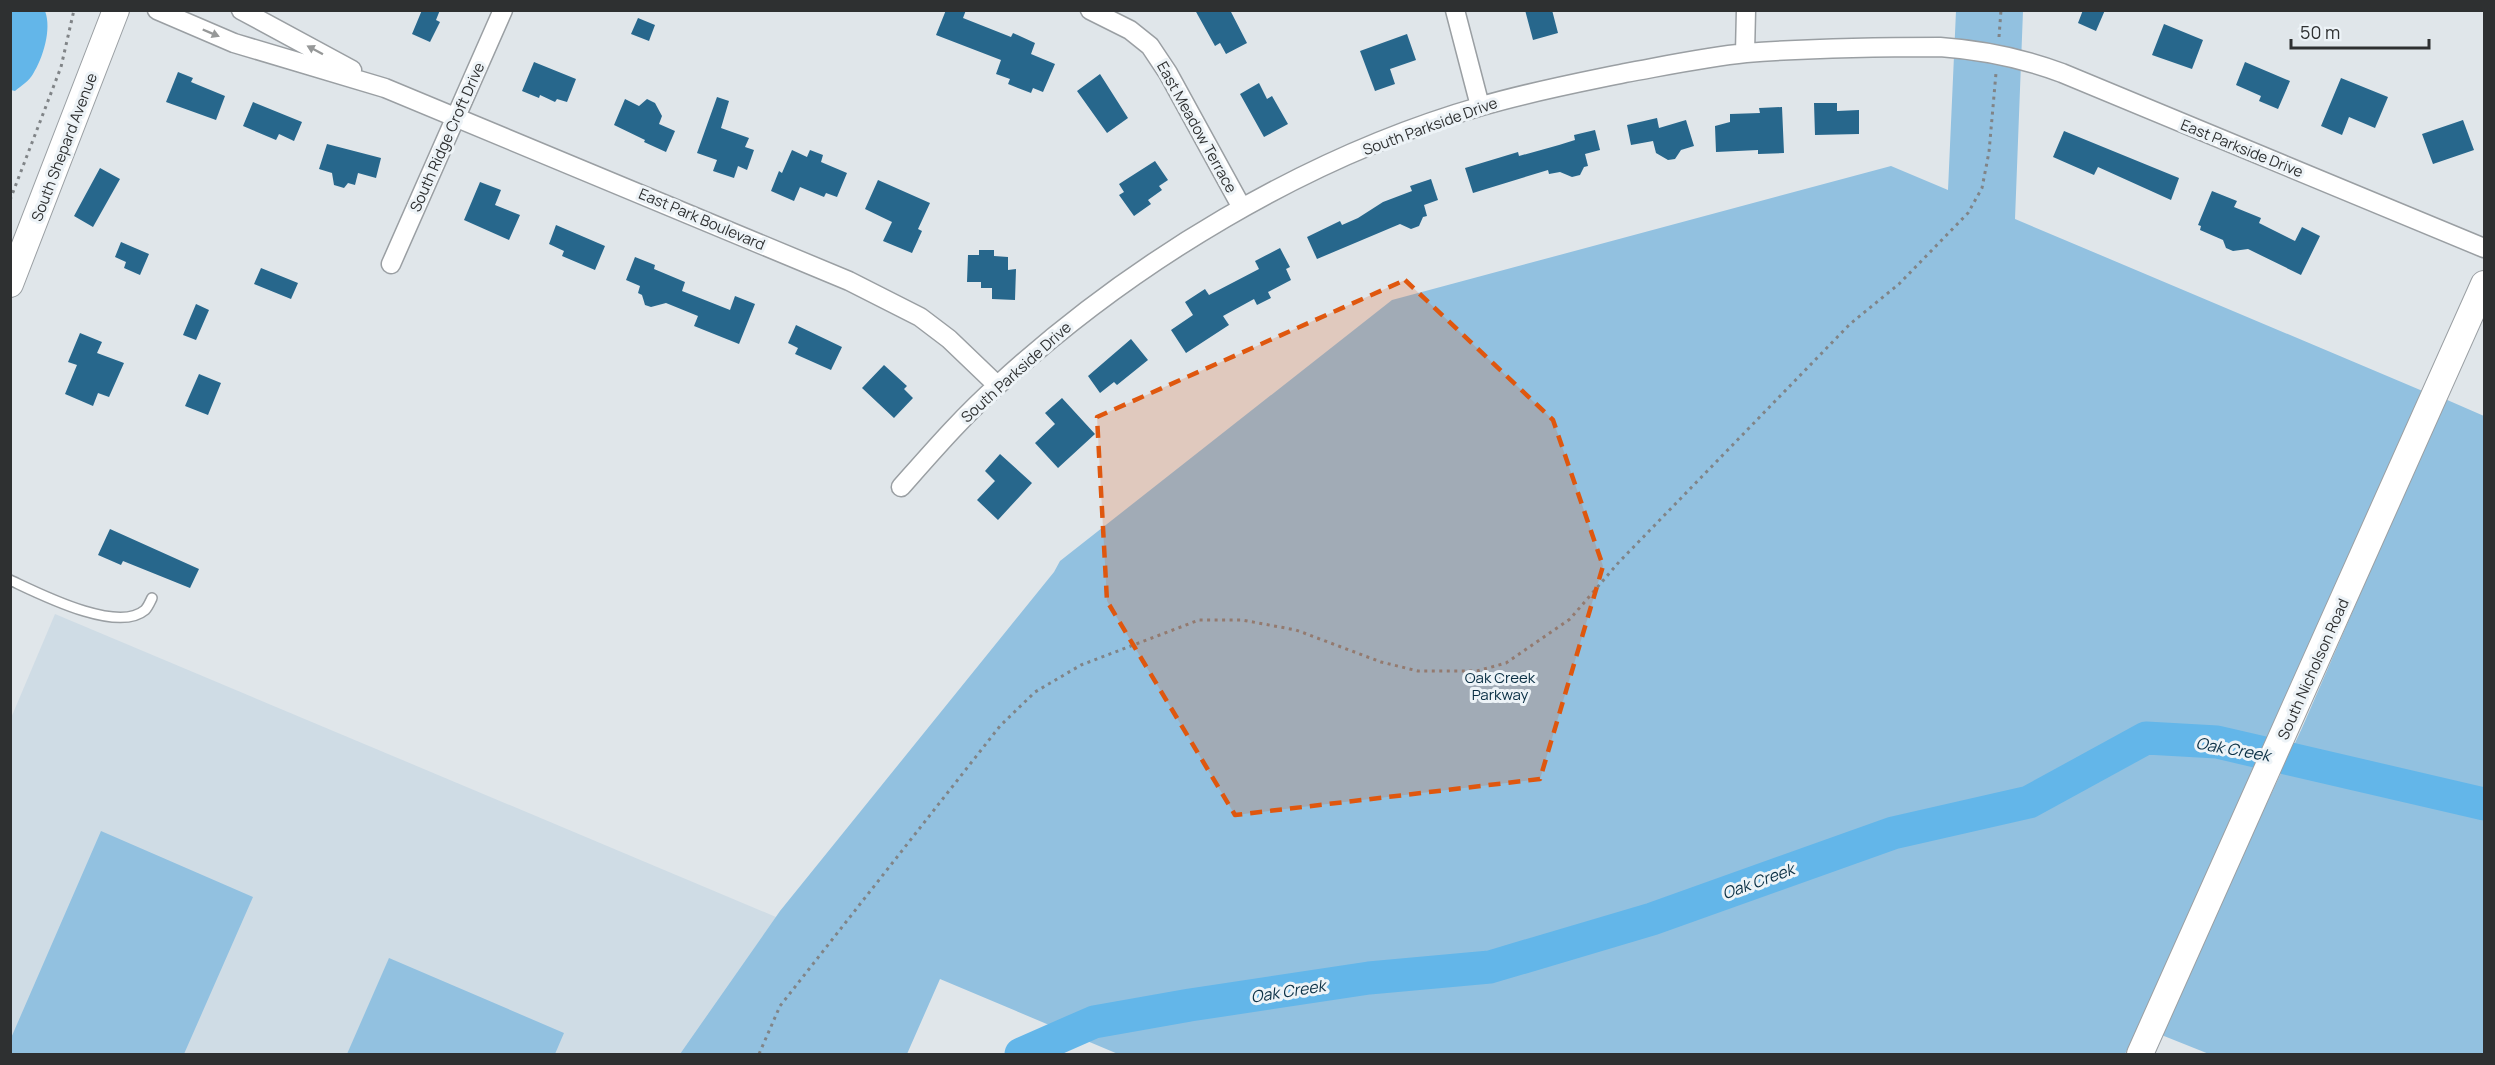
<svg xmlns="http://www.w3.org/2000/svg" width="2495" height="1065" font-family="Manrope,sans-serif">
	<style>
		.built { fill: #cfdce5 }
		.green { fill: #92c1e0 }
		.water { fill: #63b6e9 }
		.lines { fill: none; stroke-linecap: round; stroke-linejoin: round }
		.river { stroke: #63b6e9; stroke-width: 33 }
		.building { fill: #27678c }
		.lane-casing { stroke: #9a9fa3; stroke-width: 12 }
		.street-casing { stroke: #9a9fa3; stroke-width: 21 }
		.secondary-casing { stroke: #9a9fa3; stroke-width: 28 }
		.path { stroke: #808487; stroke-width: 3; stroke-dasharray: 3 4.5; stroke-linecap: butt }
		.lane { stroke: #fff; stroke-width: 9 }
		.street { stroke: #fff; stroke-width: 18 }
		.secondary { stroke: #fff; stroke-width: 26 }
		.oneway { fill: #969898 }
		.marked { fill: #df570e; fill-opacity: 0.2; stroke: #df570e; stroke-width: 4.5; stroke-dasharray: 12 8; stroke-linejoin: round }
		.labels { text-anchor: middle; dominant-baseline: central; stroke-width: 6; stroke-linejoin: round; paint-order: stroke }
		.street-label { font-size: 15px; fill: #2e3031; stroke: #edf3f7 }
		.park-label { font-size: 15px; fill: #082e43; stroke: #edf3f7 }
		.water-label { font-size: 16px; font-style: italic; fill: #0c3146; stroke: #edf3f7 }
	</style>
	<rect width="100%" height="100%" fill="#e0e6ea"/>
	<path class="built" d="M55,614L776,917L680,1054H11V718Z"/>
	<path class="green" d="M1956,11H2023L2015,219L2425,392L2202,891L2125,1054H1118L940,979L907,1054H680L780,911L1054,572L1060,561L1392,300L1891,166L1948,190Z
		M2445,399L2484,416V1054H2209L2159,1034L2302,728Z
		M101,831L253,897L184,1054H11V1038Z
		M389,958L564,1033L555,1054H347Z"/>
	<path class="water" d="M10,11H45C52,29 43,58 33,74C29,81 21,86 15,91L11,90Z"/>
	<g class="lines">
		<path class="river" d="M1021,1054L1094,1022L1190,1005L1369,978L1490,967L1652,919L1893,833L2029,802L2146,738L2217,742L2484,804"/>
	</g>
	<path class="building" d="M422,10H440L436,20L440,22L430,42L412,34Z
		M946,10H966L963,18L1011,37L1013,33L1035,43L1031,54L1055,64L1043,92L1033,88L1031,93L1008,84L1010,79L996,74L1001,60L936,35Z
		M1195,10H1230L1247,43L1226,54L1220,43L1215,46Z
		M1525,10H1552L1558,33L1533,40Z
		M2083,10H2105L2096,31L2078,23Z
		M638,18L655,25L649,41L631,34Z
		M2164,24L2203,40L2192,69L2152,55Z
		M1407,34L1416,60L1390,69L1395,84L1375,91L1360,51Z
		M534,62L576,79L567,102L557,99L555,102L540,95L539,98L522,91Z
		M2245,62L2290,81L2278,109L2259,101L2261,96L2236,85Z
		M178,72L193,78L191,82L225,96L216,120L166,102Z
		M1100,74L1128,118L1107,133L1077,91Z
		M2341,78L2388,97L2375,128L2349,117L2342,135L2321,126Z
		M1259,83L1267,99L1272,96L1288,124L1264,137L1240,94Z
		M717,97L729,101L721,128L749,138L745,147L754,150L747,170L738,166L734,178L713,171L717,160L697,153Z
		M625,99L639,106L647,99L655,103L662,116L659,124L675,131L666,152L644,142L645,140L614,125Z
		M253,102L302,122L294,141L279,134L276,140L243,126Z
		M1814,103H1837V111L1859,110V134L1815,135Z
		M1782,107L1784,153L1758,154V150L1716,152L1715,126L1730,122V114L1760,113L1759,108Z
		M1657,118L1659,128L1686,120L1694,146L1681,150L1675,159L1668,160L1656,153L1653,141L1631,145L1627,125Z
		M2463,120L2474,150L2433,164L2422,134Z
		M1595,130L1600,150L1585,154L1588,166L1584,167L1580,175L1572,177L1560,172L1549,174L1548,170L1473,193L1465,168L1518,152L1519,156L1559,145L1575,140L1574,135Z
		M2064,131L2179,178L2171,200L2098,167L2094,175L2053,157Z
		M327,144L381,158L376,178L358,173L355,185L348,183L344,188L334,185L332,173L319,169Z
		M792,150L807,157L810,150L823,155L821,162L847,173L837,197L826,193L824,197L800,187L794,201L771,191L779,171L782,173Z
		M1155,161L1168,180L1159,186L1162,190L1148,200L1151,204L1134,216L1119,195L1124,192L1119,184Z
		M100,168L120,179L93,227L74,216Z
		M1431,179L1438,200L1424,205L1427,216L1423,217L1419,226L1411,229L1400,224L1317,259L1307,237L1340,221L1342,225L1358,218L1383,202L1412,191L1410,186Z
		M878,180L930,203L918,229L922,231L912,253L883,241L892,222L865,209Z
		M480,182L501,190L495,205L520,215L509,240L464,220Z
		M2212,191L2237,201L2234,207L2261,218L2259,223L2295,241L2302,227L2320,236L2301,275L2248,249L2233,251L2226,248L2223,240L2200,230L2201,226L2198,225Z
		M556,225L605,246L595,270L562,256L564,251L549,244Z
		M121,242L149,254L140,275L124,268L126,262L115,257Z
		M1280,248L1290,267L1286,269L1291,280L1268,292L1271,298L1257,305L1254,299L1223,316L1229,325L1186,353L1171,330L1193,315L1185,302L1205,289L1209,295L1259,269L1255,261Z
		M979,250H994V256L1008,257V270L1016,269L1015,300L992,299V288H981V282H967L968,255H979Z
		M635,257L655,265L654,269L685,282L682,291L730,310L735,296L755,304L739,344L694,326L698,316L666,303L651,307L645,305L642,295L638,293L640,286L626,280Z
		M261,268L298,283L291,299L254,284Z
		M196,304L209,310L196,340L183,335Z
		M796,325L842,347L831,370L795,354L798,348L788,343Z
		M80,333L102,342L97,353L124,363L109,397L98,393L93,406L65,394L77,365L68,362Z
		M1131,339L1148,360L1117,385L1114,382L1100,393L1088,376Z
		M884,365L907,386L904,389L913,398L894,418L862,388Z
		M199,374L221,383L208,415L185,406Z
		M1062,398L1095,434L1058,468L1035,443L1055,424L1045,413Z
		M1000,454L1032,483L998,520L977,500L995,481L985,471Z
		M110,529L199,569L190,588L123,561L121,565L98,555Z"/>
	<g class="lines">
		<g class="lane-casing">
			<path id="lane" d="M10,580C38,593 117,634 145,610C148,607 150,602 152,598"/>
		</g>
		<g class="street-casing">
			<path id="street" d="M157,10L234,43L385,88L849,281L920,317L949,339L997,385
				M241,10L352,70
				M1090,10L1130,30L1150,46L1168,73L1242,208
				M1455,10L1480,106
				M1745,53L1746,10
				M391,264L503,10
				M901,487C932,452 963,416 998,385C1132,262 1307,156 1482,106C1529,92 1577,83 1625,73C1664,66 1706,57 1746,53C1810,48 1876,47 1940,47C1982,50 2022,58 2062,73L2484,248"/>
		</g>
		<g class="secondary-casing">
			<path id="secondary" d="M10,284L116,10
				M2140,1054L2484,284"/>
		</g>
		<path class="path" d="M1999,37L2001,10
			M10,200L61,67L74,10
			M759,1054L780,1006L1000,726L1035,692L1081,665L1199,620H1242L1296,630L1381,662L1418,671H1477L1506,663L1570,619L1619,562L1850,324L1899,284L1968,213L1982,188L1989,152L1996,73"/>
		<use href="#lane" class="lane"/>
		<use href="#street" class="street"/>
		<use href="#secondary" class="secondary"/>
	</g>
	<defs><path id="oneway-solid" d="M-6-.8H1V-3.2L6.5 0L1 3.2V.8H-6Z" transform="scale(1.5)"/></defs>
	<g class="oneway">
		<use href="#oneway-solid" transform="translate(211 33) rotate(23)"/>
		<use href="#oneway-solid" transform="translate(315 50) rotate(-152)"/>
	</g>
	<path class="marked" d="M1405,280L1553,420L1603,566L1540,779L1235,815L1107,601L1097,417Z"/>
	<g class="labels">
		<g class="street-label">
			<text transform="translate(1430 126) rotate(-20)">South Parkside Drive</text>
			<text transform="translate(1197 127) rotate(61)">East Meadow Terrace</text>
			<text transform="translate(447 137) rotate(-66)">South Ridge Croft Drive</text>
			<text transform="translate(64 147) rotate(-69)">South Shepard Avenue</text>
			<text transform="translate(2242 148) rotate(22)">East Parkside Drive</text>
			<text transform="translate(702 219) rotate(23)">East Park Boulevard</text>
			<text transform="translate(1016 372) rotate(-42)">South Parkside Drive</text>
			<text transform="translate(2313 669) rotate(-66)">South Nicholson Road</text>
		</g>
		<g class="park-label">
			<text x="1500" y="677">Oak Creek<tspan x="1500" dy="17">Parkway</tspan></text>
		</g>
		<g class="water-label">
			<text transform="translate(2233 749) rotate(10)">Oak Creek</text>
			<text transform="translate(1758 881) rotate(-20)">Oak Creek</text>
			<text transform="translate(1288 991) rotate(-9)">Oak Creek</text>
		</g>
	</g>
	<rect width="2495" height="1065" fill="none" stroke="#2e3031" stroke-width="24"/>
	<path d="M2291 39v9h138v-9" fill="none" stroke="#2e3031" stroke-width="3"/>
	<text x="2300" y="39" font-size="18" fill="#2e3031" stroke="#edf3f7" stroke-width="4.5" paint-order="stroke">50 m</text>
</svg>
